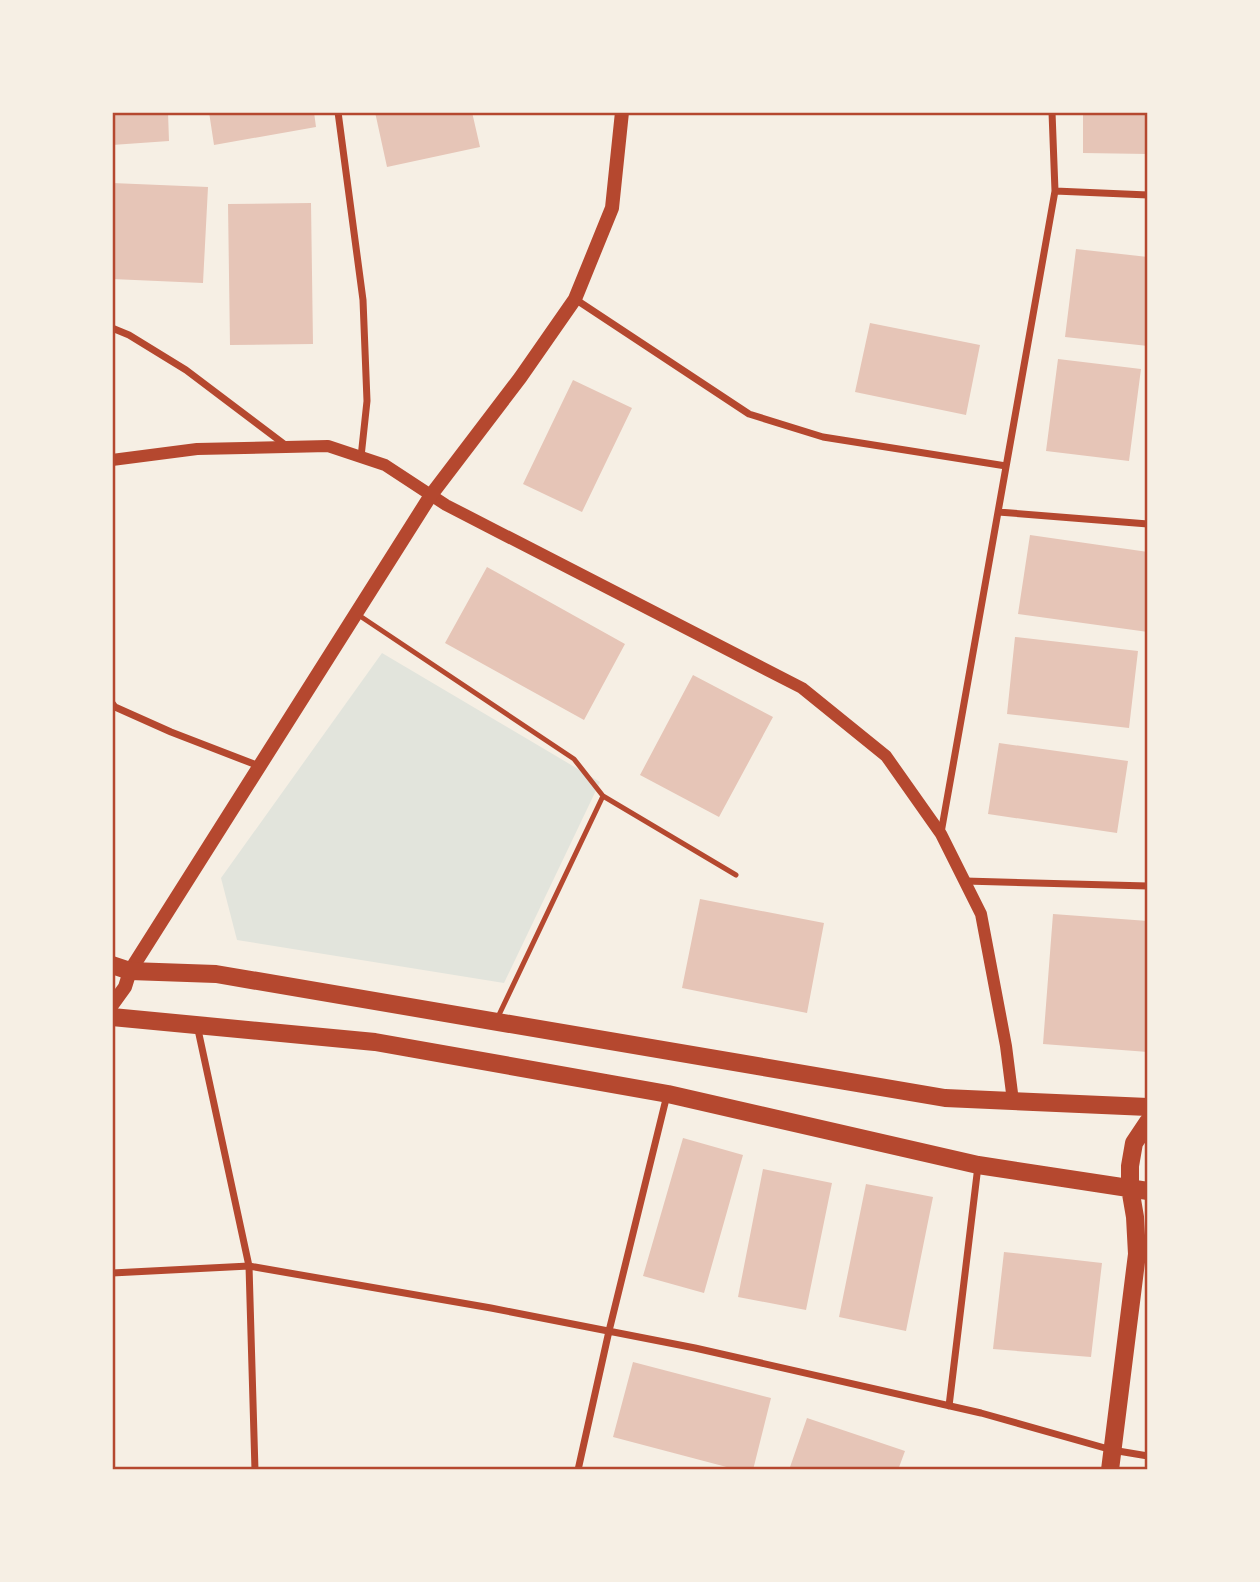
<svg xmlns="http://www.w3.org/2000/svg" width="1260" height="1582" font-family="Commissioner,sans-serif">
	<style>
		.green { fill: #e2e4dc }
		.building { fill: #e6c5b7 }
		.lines { fill: none; stroke-linecap: round; stroke-linejoin: round }
		.service { stroke: #b5482f; stroke-width: 5 }
		.minor { stroke: #b5482f; stroke-width: 7 }
		.tertiary { stroke: #b5482f; stroke-width: 12 }
		.secondary { stroke: #b5482f; stroke-width: 14 }
		.primary { stroke: #b5482f; stroke-width: 18 }
		.neatline { fill: none; stroke: #b5482f; stroke-width: 2.5 }
	</style>
	<rect width="100%" height="100%" fill="#f6efe4"/>
	<path class="green" d="M382,653L600,782L504,983L237,940L221,878Z"/>
	<path class="building" d="M112,112H168L169,141L112,145Z
		M209,112H314L316,127L214,145Z
		M375,112H472L480,147L387,167Z
		M1083,112H1148V154L1083,153Z
		M112,183L208,187L203,283L112,279Z
		M311,203L313,344L230,345L228,204Z
		M1076,249L1148,257V346L1065,337Z
		M870,323L980,345L966,415L855,392Z
		M1058,359L1141,369L1129,461L1046,451Z
		M573,380L632,408L582,512L523,484Z
		M1030,535L1148,552V632L1018,614Z
		M487,567L625,644L584,720L445,643Z
		M1015,637L1138,651L1129,728L1007,714Z
		M693,675L773,717L719,817L640,775Z
		M999,743L1128,761L1117,833L988,814Z
		M700,899L824,923L807,1013L682,988Z
		M1053,914L1148,921V1052L1043,1044Z
		M683,1138L743,1155L704,1293L643,1276Z
		M763,1169L832,1183L806,1310L738,1297Z
		M866,1184L933,1197L906,1331L839,1317Z
		M1004,1252L1102,1263L1091,1357L993,1349Z
		M633,1362L771,1398L753,1470H738L613,1437Z
		M807,1418L905,1451L898,1470H789Z"/>
	<g class="lines">
		<path class="service" d="M357,614L574,759L603,796L736,875
			M497,1019L603,796"/>
		<path class="minor" d="M338,112L363,300L367,401L361,457
			M1055,191L1148,195
			M575,299L749,414L823,437L1006,466
			M112,328L129,335L186,370L288,447
			M998,512L1148,524
			M112,703L115,707L171,732L259,766
			M941,833L1055,191L1052,112
			M965,881L1148,886
			M197,1025L249,1266L255,1470
			M112,1273L249,1266L491,1308L695,1348L981,1413L1112,1450L1148,1456
			M949,1406L978,1166
			M578,1470L609,1331L667,1095"/>
		<path class="tertiary" d="M112,460L197,449L328,446L385,465L446,505L802,688L886,756L941,834L981,914L1006,1046L1013,1101"/>
		<path class="secondary" d="M112,1005L125,987L130,971L431,495L520,378L575,299L612,208L622,112"/>
		<path class="primary" d="M112,965L130,971L216,974L945,1098L1148,1107
			M112,1017L375,1042L668,1094L978,1165L1148,1191
			M1110,1470L1137,1254L1135,1217L1130,1188V1166L1134,1143L1148,1122"/>
	</g>
	<rect width="1260" height="1582" fill="none" stroke="#f6efe4" stroke-width="228"/>
	<rect x="114" y="114" width="1032" height="1354" class="neatline"/>
</svg>
